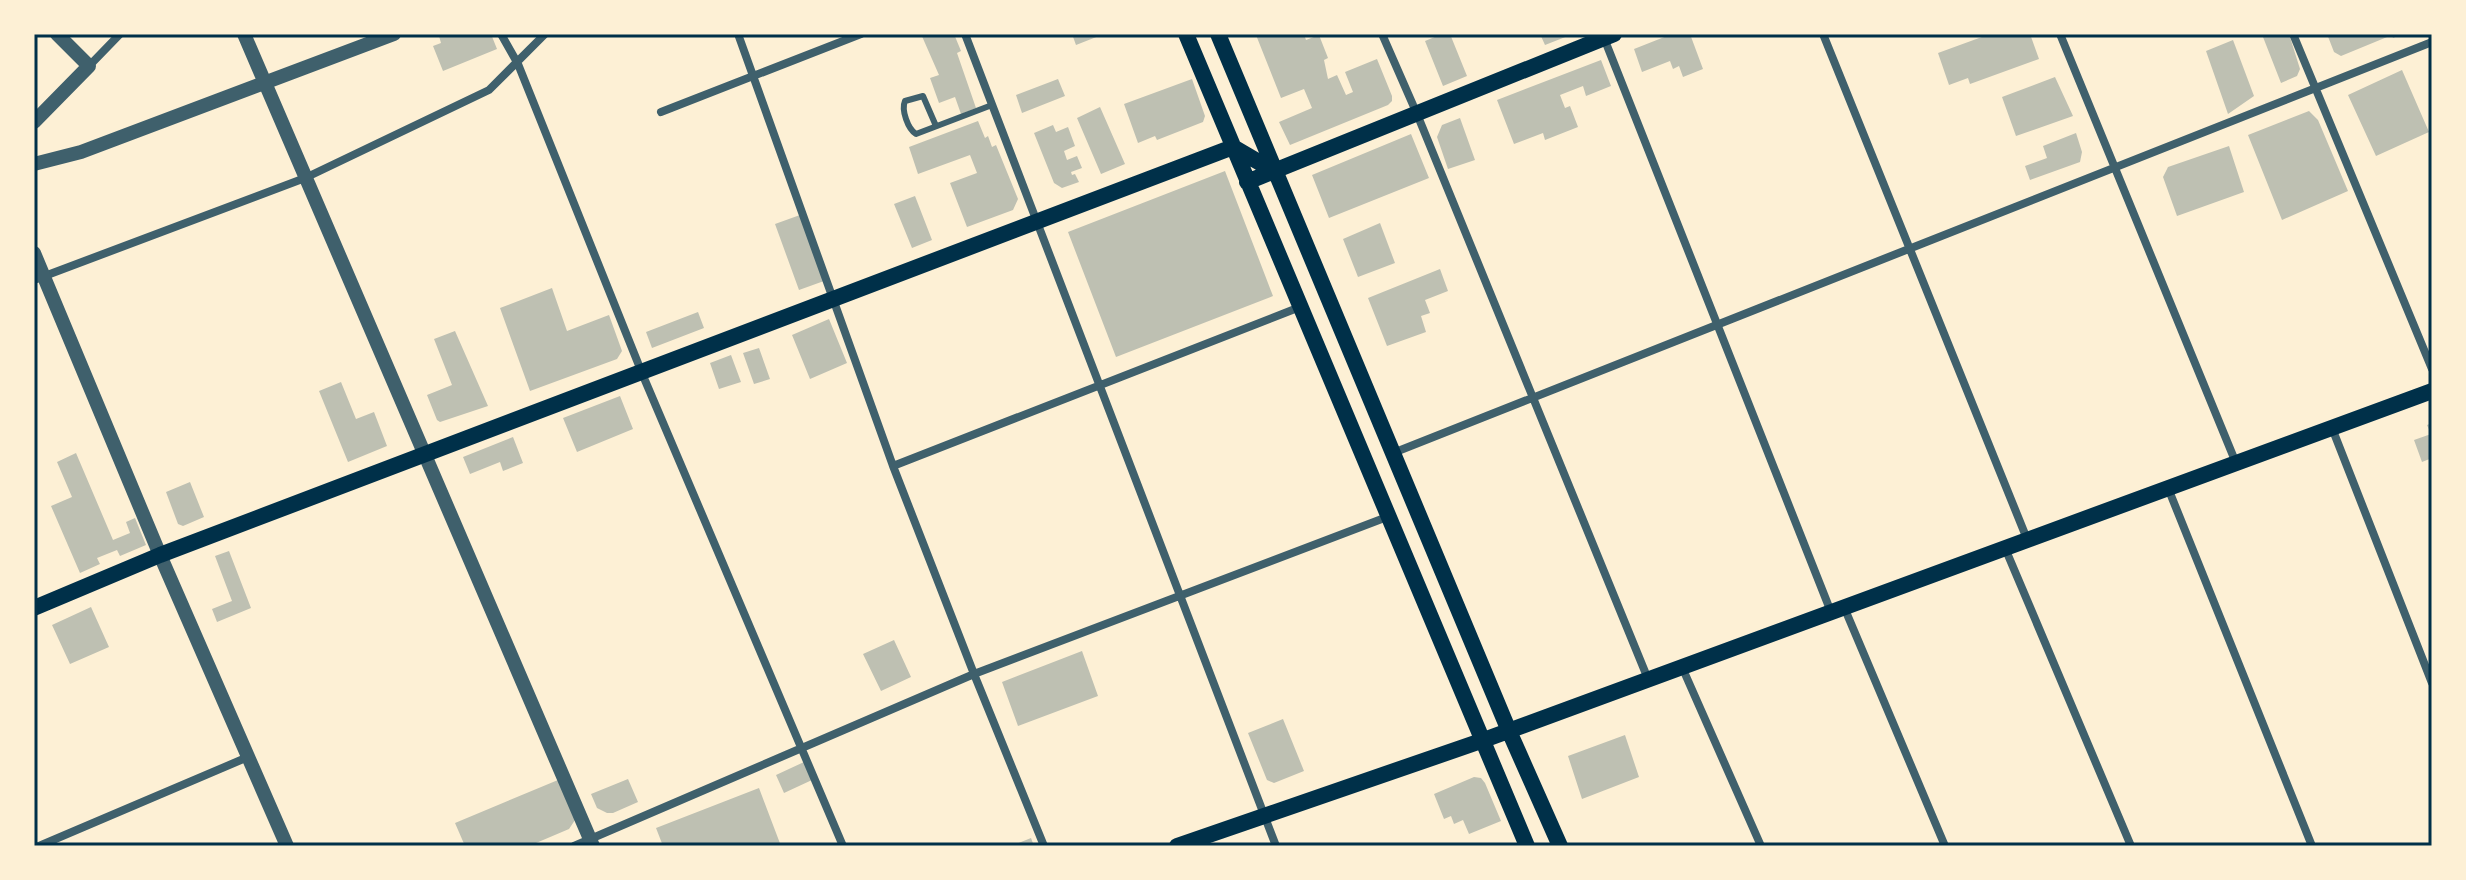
<svg xmlns="http://www.w3.org/2000/svg" width="2466" height="880" font-family="Signika,sans-serif">
	<style>
		.building { fill: #bec0b2 }
		.lines { fill: none; stroke-linecap: round; stroke-linejoin: round }
		.service { stroke: #3f606c; stroke-width: 6 }
		.minor { stroke: #3f606c; stroke-width: 8 }
		.tertiary { stroke: #3f606c; stroke-width: 14 }
		.secondary { stroke: #003049; stroke-width: 16 }
		.neatline { fill: none; stroke: #003049; stroke-width: 3 }
	</style>
	<rect width="100%" height="100%" fill="#fdf0d5"/>
	<path class="building" d="M445,34H491L497,49L443,71L433,46L441,43L439,36Z
		M921,34H954L961,51L957,53L976,108L961,114L955,97L939,103L930,78L939,75Z
		M1072,34H1104L1076,45Z
		M1259,34H1304L1306,40L1319,35L1328,58L1324,60L1328,79L1337,75L1346,95L1353,92L1345,72L1377,59L1392,96V101L1388,105L1290,145L1279,122L1312,108L1304,89L1281,98L1256,35Z
		M1442,34H1450L1467,76L1443,86L1425,41Z
		M1540,34H1573L1545,45Z
		M1672,34H1690L1703,69L1683,77L1679,66L1673,69L1670,61L1642,72L1634,49Z
		M1990,34H2030L2039,59L1970,84L1968,78L1949,85L1938,53Z
		M2271,34H2289L2300,69L2297,76L2281,83L2263,37Z
		M2327,34H2402L2393,38L2392,35L2341,56L2334,52Z
		M2233,40L2254,96L2228,114L2206,51Z
		M1601,60L1611,86L1586,96L1583,86L1560,95L1565,108L1570,106L1578,127L1545,140L1543,133L1514,144L1497,100Z
		M2402,70L2429,132L2376,156L2348,95Z
		M2055,77L2073,116L2016,136L2002,97Z
		M1058,79L1065,96L1022,113L1016,95Z
		M1192,79L1205,116L1203,122L1157,140L1155,136L1138,143L1124,104Z
		M1100,107L1125,164L1101,174L1077,118Z
		M2309,111L2318,120L2348,191L2282,220L2248,135Z
		M1460,118L1475,160L1448,169L1437,137L1442,125Z
		M978,121L985,138L988,136L992,147L996,145L1018,199L1013,210L967,227L950,183L977,173L970,155L918,174L909,147Z
		M1053,125L1056,132L1068,127L1075,146L1064,151L1067,160L1077,156L1082,168L1071,172L1072,175L1075,174L1079,182L1062,188L1054,183L1034,133Z
		M2076,133L2082,152L2080,162L2030,180L2025,166L2047,158L2043,146Z
		M1411,134L1429,178L1329,218L1312,175Z
		M2229,146L2244,192L2177,216L2163,177L2168,167Z
		M1225,171L1273,296L1116,357L1068,232Z
		M915,196L932,240L912,248L894,204Z
		M800,215L824,281L799,290L775,224Z
		M1380,223L1395,263L1358,277L1343,239Z
		M1440,269L1448,291L1425,300L1430,313L1421,316L1426,332L1387,346L1368,298Z
		M552,288L567,331L609,315L622,351L617,359L530,391L500,308Z
		M698,312L704,328L652,348L646,332Z
		M829,319L847,363L810,379L792,335Z
		M455,331L488,406L440,422L437,420L427,395L452,385L434,339Z
		M759,348L770,379L754,384L743,353Z
		M731,355L741,382L719,389L710,363Z
		M341,382L356,419L374,412L387,446L348,462L319,391Z
		M620,396L633,429L577,452L563,418Z
		M2432,423V458L2422,462L2414,440L2431,434L2427,425Z
		M513,437L523,463L503,471L500,462L470,474L463,457Z
		M76,453L113,540L130,533L126,522L135,518L146,545L120,556L117,550L97,558L100,564L80,573L51,506L72,497L57,462Z
		M190,482L204,517L183,526L178,524L166,492Z
		M229,551L251,608L217,622L212,609L232,601L215,556Z
		M91,607L109,647L70,664L52,625Z
		M894,640L911,677L881,691L863,654Z
		M1082,651L1098,696L1018,726L1002,682Z
		M1283,719L1304,771L1274,783L1267,780L1248,733Z
		M1625,735L1639,777L1582,799L1568,756Z
		M804,762L812,780L784,793L776,775Z
		M1474,777L1481,778L1485,783L1501,821L1469,834L1463,820L1454,824L1451,816L1444,819L1434,794Z
		M628,779L638,802L613,813H607L597,808L591,794Z
		M558,780L575,820L569,829L529,846H465L455,823Z
		M759,788L781,846H663L656,828Z
		M1031,838L1034,846H1011Z"/>
	<g class="lines">
		<path class="service" d="M936,126L923,96L905,101C901,110 908,129 916,134L992,105"/>
		<path class="minor" d="M501,34L518,64L644,378L843,846
			M738,34L893,466L974,674L1044,846
			M965,34L1276,846
			M1382,34L1417,114L1648,679
			M1823,34L2027,539
			M2060,34L2236,463
			M2293,34L2432,369
			M1604,38L1831,612
			M89,66L120,34
			M661,112L861,34
			M34,280L305,178L489,90L545,34
			M2332,428L2432,683
			M1393,453L2432,42
			M893,466L1300,307
			M2168,488L2312,846
			M2005,548L2131,846
			M1844,607L1945,846
			M1682,667L1761,846
			M39,846L248,757
			M574,846L974,674L1387,517"/>
		<path class="tertiary" d="M244,34L593,846
			M34,122L89,66L57,34
			M34,164L81,152L394,34
			M34,253L160,555L287,846"/>
		<path class="secondary" d="M1186,34L1527,846
			M1218,34L1509,731L1560,846
			M1233,147L1274,171
			M1247,182L1614,34
			M34,608L160,555L1233,147
			M1177,846L1481,741L2432,391"/>
	</g>
	<rect width="2466" height="880" fill="none" stroke="#fdf0d5" stroke-width="72"/>
	<rect x="36" y="36" width="2394" height="808" class="neatline"/>
</svg>
